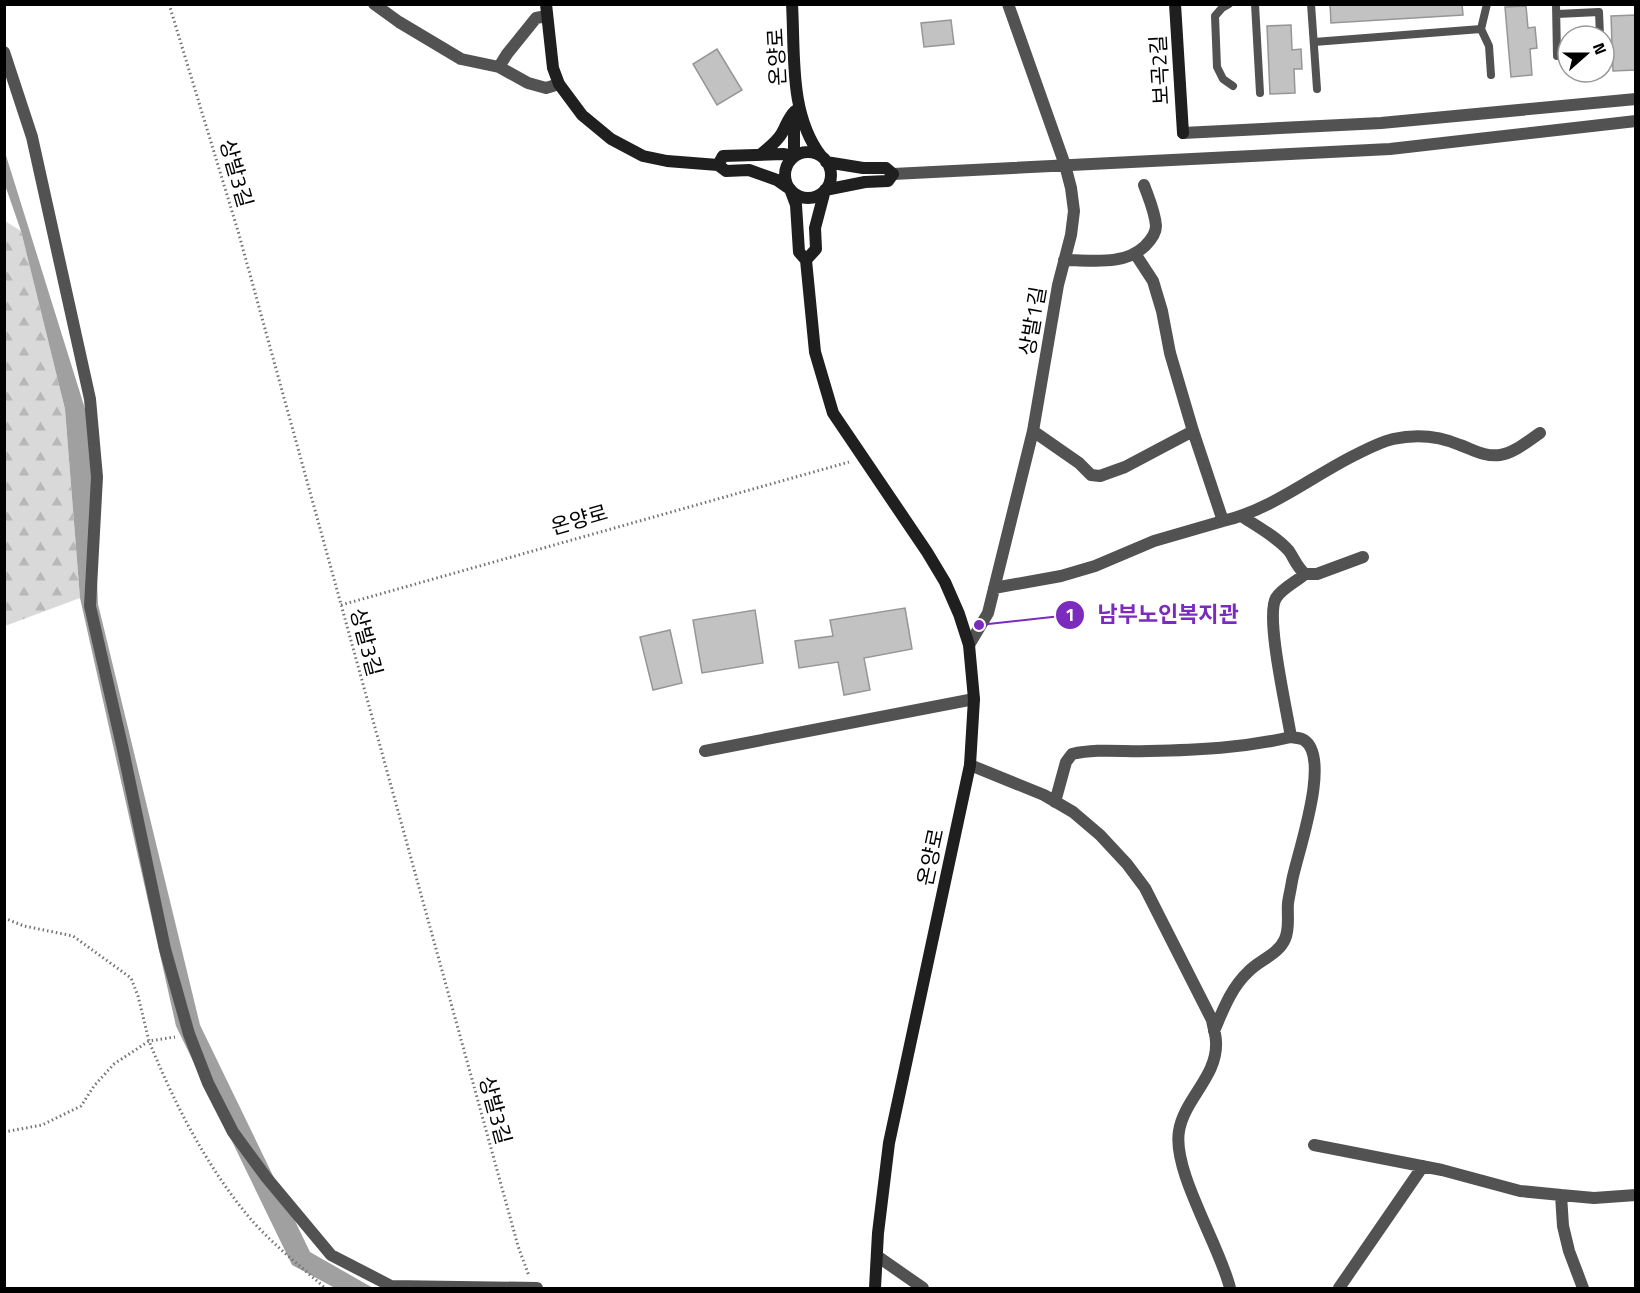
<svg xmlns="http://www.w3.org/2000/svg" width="1640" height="1293" font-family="'Titillium Web','Noto Sans KR',sans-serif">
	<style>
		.forest { fill: url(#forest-firs) }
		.water { fill: #a0a0a0 }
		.building { fill: #c2c2c2; stroke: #969696; stroke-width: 1.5 }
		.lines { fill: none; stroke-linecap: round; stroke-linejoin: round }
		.path { stroke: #747474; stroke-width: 3; stroke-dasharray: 1.5 3; stroke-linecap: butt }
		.lane { stroke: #525252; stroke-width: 8 }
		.street { stroke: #525252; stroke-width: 12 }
		.secondary { stroke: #1f1f1f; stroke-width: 12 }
		.labels { text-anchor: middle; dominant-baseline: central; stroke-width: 4.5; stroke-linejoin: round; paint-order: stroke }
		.street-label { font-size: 21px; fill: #000; stroke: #fff }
		.leader { fill: none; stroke: #7b2cbf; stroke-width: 2 }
		.callout-dot { fill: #7b2cbf; stroke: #fff; stroke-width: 2 }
		.mark-label { font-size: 18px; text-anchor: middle; font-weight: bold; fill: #fff }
		.callout-label { font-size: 22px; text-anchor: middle; font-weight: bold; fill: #7b2cbf; stroke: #fff; stroke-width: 4.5; stroke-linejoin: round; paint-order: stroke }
	</style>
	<defs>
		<pattern id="forest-firs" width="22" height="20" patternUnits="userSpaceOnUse" patternTransform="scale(1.5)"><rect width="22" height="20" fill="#d9d9d9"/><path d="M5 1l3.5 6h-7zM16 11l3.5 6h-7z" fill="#b8b8b8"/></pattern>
	</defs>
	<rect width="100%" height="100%" fill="#fff"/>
	<path class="forest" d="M5,221L21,231L65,409L80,598L5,626Z"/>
	<path class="water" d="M4,149L91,428L98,604L200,1025L310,1252L373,1288H335L292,1265L176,1026L80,598L65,409L21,231L5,185Z"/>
	<path class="building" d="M1330,4H1462L1463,15L1331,23Z
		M1526,6L1528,28L1535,27L1537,48L1530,49L1532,75L1511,77L1505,7Z
		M1635,15V70L1613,71L1611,16Z
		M951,20L954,44L924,47L921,23Z
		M1291,25L1292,50L1301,49L1302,69H1294L1295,93L1270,94L1267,26Z
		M717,49L742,90L717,105L693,64Z
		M905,608L912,649L864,658L870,690L844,695L838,662L799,668L795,641L833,636L830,620Z
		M755,610L763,663L702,673L693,620Z
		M670,630L682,683L653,690L640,637Z"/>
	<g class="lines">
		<path class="path" d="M169,4L238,231L518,1246L529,1276
			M341,605L849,462
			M4,918L24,926L73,936L131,978L138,996L149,1041L175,1037
			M4,1132L42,1125L81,1106L94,1086L114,1064L149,1041C174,1103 206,1165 248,1216C270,1242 299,1265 325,1288"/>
		<path class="lane" d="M1229,4L1222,8L1215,16L1217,67L1223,79L1233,86
			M1255,4L1260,93
			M1311,4L1317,89
			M1487,4L1481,29L1489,46L1491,75
			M1556,4L1557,56H1568
			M1557,14L1599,12L1600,36
			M1314,42L1481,29"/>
		<path class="street" d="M374,4L399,22L461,59L499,67L528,83L546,88L559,84
			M4,52L32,137L90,399L97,477L90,606L123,750L165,949L189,1034L208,1083L233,1132L266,1177L331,1255L391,1286L537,1288
			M499,67L507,54L536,18L547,16
			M1183,133L1381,123L1636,99
			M893,174L1390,149L1636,121
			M1064,260C1092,260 1124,266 1145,246C1150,241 1156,233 1156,226C1155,212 1149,199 1144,185
			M1033,431L1079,463L1091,475L1100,476L1125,467L1193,431
			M1243,517C1258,527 1277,537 1289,551C1295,560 1297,567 1305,574H1317L1363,557
			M1223,521C1271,510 1311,477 1355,455C1367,449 1380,442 1393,439C1416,434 1439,436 1460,445C1474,450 1485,457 1500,455C1514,453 1528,441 1540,433
			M994,588L1061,576L1095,566L1154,541L1223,521L1193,431L1170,353L1162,311L1153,281L1136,255
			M969,645L988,613L1033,431L1058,285L1071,235L1074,211L1071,188L1065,165L1008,4
			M705,751L974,699
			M970,765L1044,795L1073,812L1100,835L1127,864L1145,888L1212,1020C1213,1027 1216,1035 1216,1042C1218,1076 1184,1099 1179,1131C1172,1171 1220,1246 1230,1288
			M1055,802L1066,762L1072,754C1097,748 1124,752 1149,751C1199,750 1243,748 1291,737
			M1214,1031C1223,1010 1231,988 1248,972C1259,960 1278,955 1285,939C1290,928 1287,915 1288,903C1289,896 1291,888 1292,881C1297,854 1332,758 1304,740C1301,738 1295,738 1291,737C1287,711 1265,616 1276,598C1282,588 1296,582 1305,574
			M1314,1145L1442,1170L1520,1191L1561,1195
			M877,1256L923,1288
			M1339,1288L1423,1166
			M1583,1288L1569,1251L1563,1226L1561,1195L1594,1198L1636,1195"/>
		<path class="secondary" d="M546,4L553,68L559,84L582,115L611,139L643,156L667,161L718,165L726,171L749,170L777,180L790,189L796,205L799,252L806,260
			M792,4C795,55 789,114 821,156
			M1175,4L1183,133
			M785 175a23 23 0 1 1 46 0a23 23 0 1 1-46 0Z
			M760,155C768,148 777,142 782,133C787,124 788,118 795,111
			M718,165L723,156L783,154L794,156V121L798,108
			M806,260L815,352L833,413L927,552L945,582L959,614L969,645L974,699L970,765L889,1143L878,1233L875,1288
			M806,260L816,249L815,228L825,190L865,182L888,181L893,174L886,168H863L826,162"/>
	</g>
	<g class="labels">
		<g class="street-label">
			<text transform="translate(776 57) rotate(-93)">온양로</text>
			<text transform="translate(1159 70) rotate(-93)">보곡2길</text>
			<text transform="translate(237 173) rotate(74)">상발3길</text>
			<text transform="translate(1032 321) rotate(-80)">상발1길</text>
			<text transform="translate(579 519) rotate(-16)">온양로</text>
			<text transform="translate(367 642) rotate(75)">상발3길</text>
			<text transform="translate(930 857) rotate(-78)">온양로</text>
			<text transform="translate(496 1110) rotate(75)">상발3길</text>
		</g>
	</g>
	<path class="leader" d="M979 625L1070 615"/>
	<g class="callout-dot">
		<circle cx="979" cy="625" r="6"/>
		<circle cx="1070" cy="615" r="15"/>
	</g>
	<g class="mark-label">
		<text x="1070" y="621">1</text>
	</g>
	<g class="callout-label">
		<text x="1168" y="622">남부노인복지관</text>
	</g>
	<rect width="1640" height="1293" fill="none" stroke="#000000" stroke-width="12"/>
	<g transform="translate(1586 54) rotate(69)"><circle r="28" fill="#ffffff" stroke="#999999" stroke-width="1.5"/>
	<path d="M0-4.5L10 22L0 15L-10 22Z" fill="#000000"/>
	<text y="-9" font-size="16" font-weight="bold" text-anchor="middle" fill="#000000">N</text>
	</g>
</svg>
